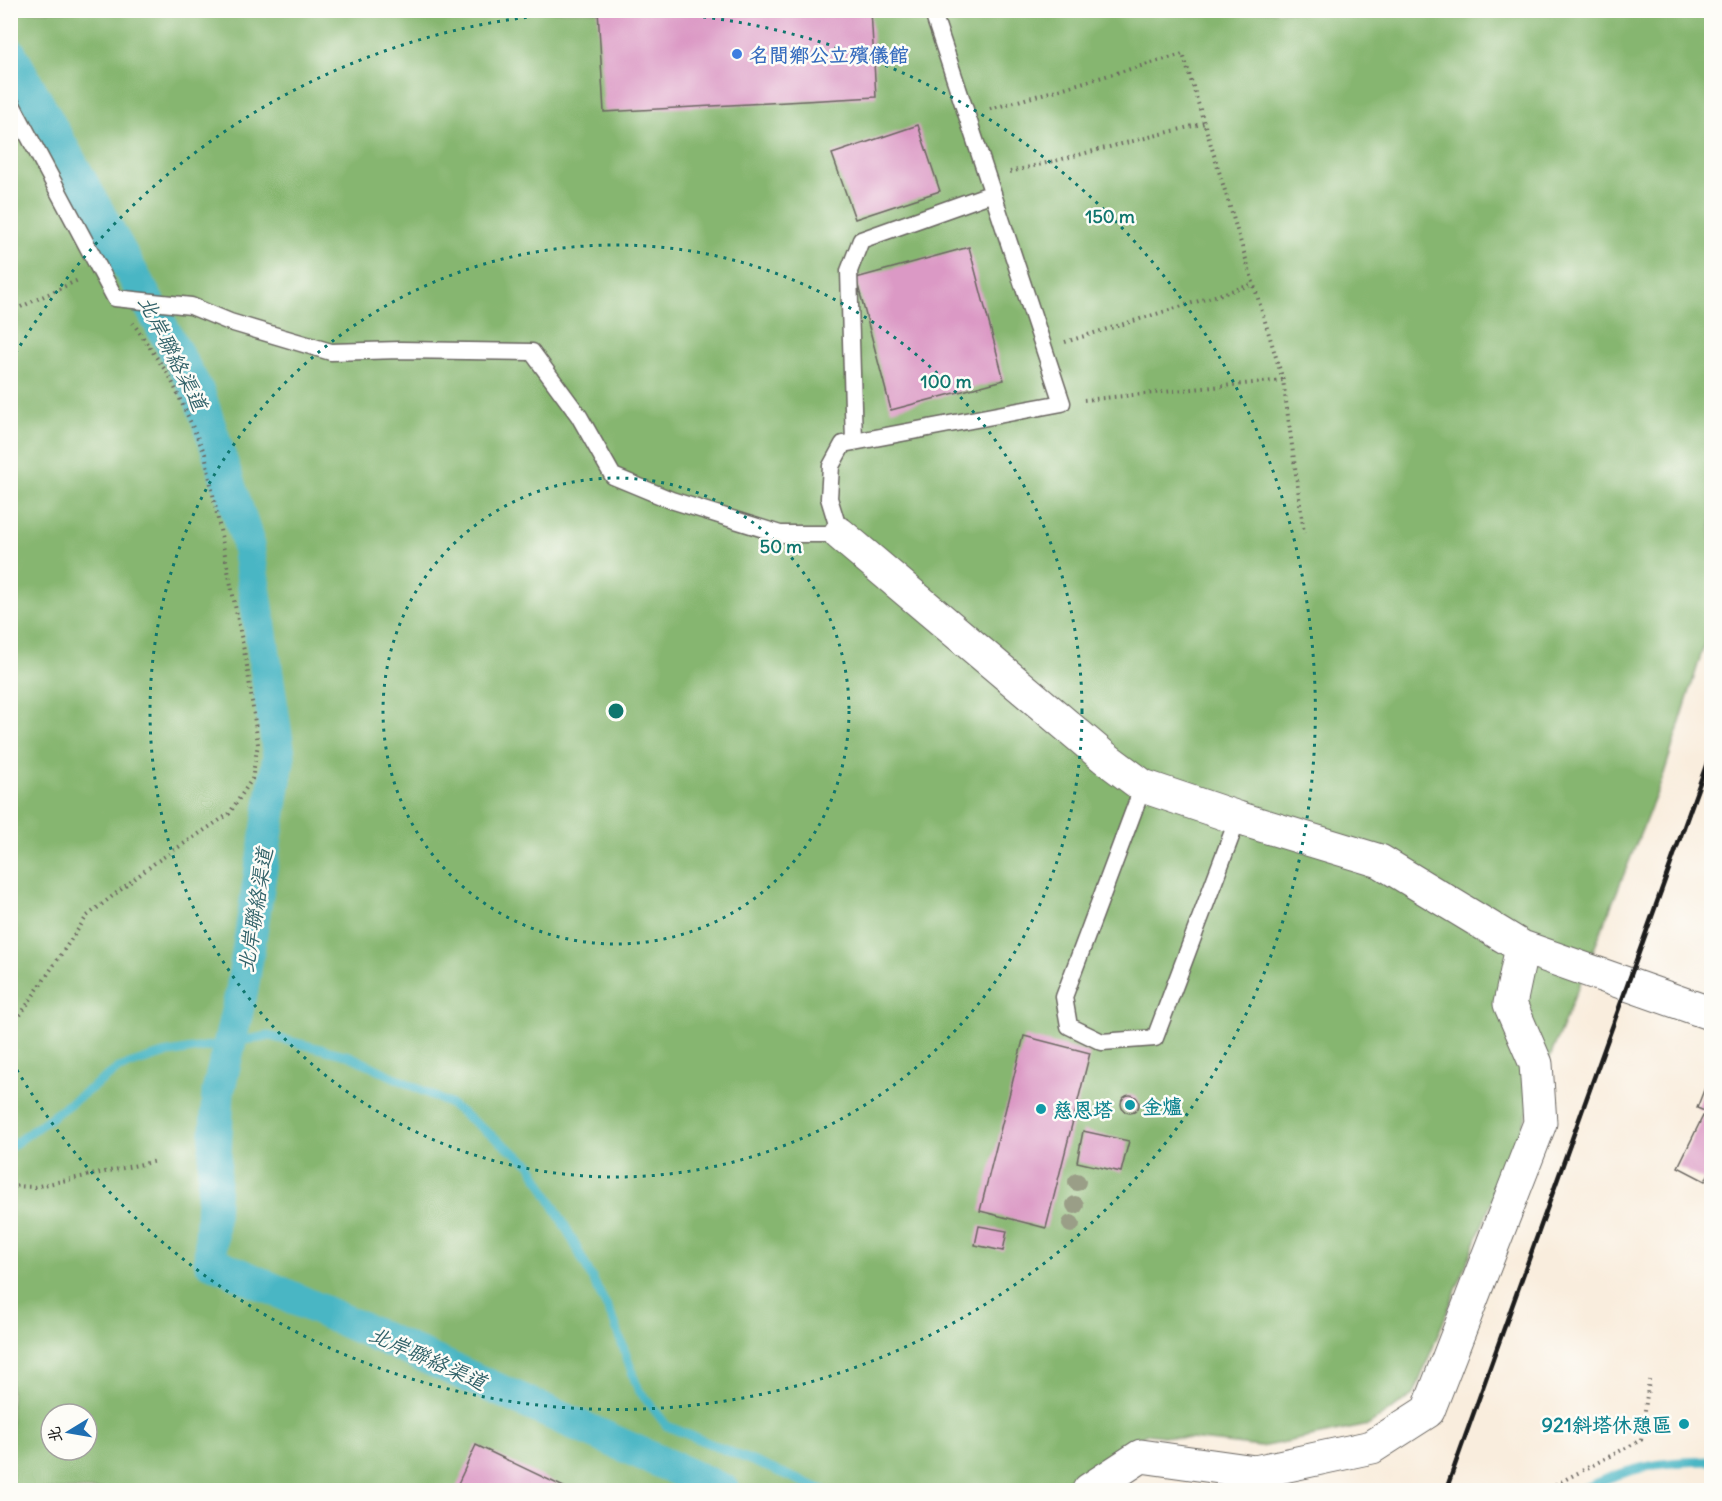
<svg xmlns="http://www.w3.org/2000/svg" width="1722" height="1501" font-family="Delius,'LXGW WenKai TC',sans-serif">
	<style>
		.forest { fill: #86b670; stroke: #516946; stroke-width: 1.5; fill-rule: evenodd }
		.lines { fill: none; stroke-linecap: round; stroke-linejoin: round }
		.stream { stroke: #49b6c4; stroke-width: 9 }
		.canal { stroke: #49b6c4; stroke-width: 33 }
		.building { fill: #db99c5 }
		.lane-casing { stroke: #696560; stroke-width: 19 }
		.street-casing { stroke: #696560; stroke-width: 35 }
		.path { stroke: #696560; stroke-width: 4; stroke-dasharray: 1.5 4.5; stroke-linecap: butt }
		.lane { stroke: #fff; stroke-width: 16 }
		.street { stroke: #fff; stroke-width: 33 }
		.rail { stroke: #1c1c1c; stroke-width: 4.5 }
		.tree { fill: #9a9e87 }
		.ring { fill: none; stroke: #0f766e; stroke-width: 3; stroke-dasharray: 3 6 }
		.shop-dot { fill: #3f7fe0; stroke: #fdfcf7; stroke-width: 2 }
		.culture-dot { fill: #0f9aa8; stroke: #fdfcf7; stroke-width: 2 }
		.labels { text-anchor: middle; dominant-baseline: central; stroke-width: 5; stroke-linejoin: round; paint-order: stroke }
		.shop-label { font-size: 20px; font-weight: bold; fill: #366cbe; stroke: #fdfcf7; text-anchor: start }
		.culture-label { font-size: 20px; font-weight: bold; fill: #0d838f; stroke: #fdfcf7; text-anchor: start }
		.water-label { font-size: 21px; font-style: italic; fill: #306168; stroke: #fdfcf7 }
		.centre { fill: #0f766e; stroke: #fdfcf7; stroke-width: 3 }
		.ring-label { font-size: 18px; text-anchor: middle; font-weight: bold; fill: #0f766e; stroke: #fdfcf7; stroke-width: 5; stroke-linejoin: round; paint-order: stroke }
	</style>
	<rect width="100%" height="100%" fill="#fdfcf7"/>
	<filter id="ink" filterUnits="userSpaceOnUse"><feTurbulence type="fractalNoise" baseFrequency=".0167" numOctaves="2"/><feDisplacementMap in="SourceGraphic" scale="12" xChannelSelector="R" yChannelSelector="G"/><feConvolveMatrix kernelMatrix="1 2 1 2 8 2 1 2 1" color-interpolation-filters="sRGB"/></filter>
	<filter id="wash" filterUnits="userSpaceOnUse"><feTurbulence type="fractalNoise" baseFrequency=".008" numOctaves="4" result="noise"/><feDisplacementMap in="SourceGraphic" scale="24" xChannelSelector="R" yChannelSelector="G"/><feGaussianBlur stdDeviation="1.35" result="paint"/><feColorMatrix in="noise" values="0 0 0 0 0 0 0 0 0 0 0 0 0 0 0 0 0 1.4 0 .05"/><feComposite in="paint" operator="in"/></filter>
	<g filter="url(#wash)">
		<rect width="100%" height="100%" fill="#f9eddd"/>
		<path class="forest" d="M10,11H1708L1712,20L1711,623L1662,780L1414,1394L1369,1425L1261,1447L1146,1434L1061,1490H11ZM51,1414H87V1450H51Z"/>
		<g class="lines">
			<path class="stream" d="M10,1147L119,1068L163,1054L269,1036L350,1056L450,1104L530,1164L570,1235L614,1321L638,1389L667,1426L823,1490
				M1580,1490C1628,1468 1659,1461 1712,1461"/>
			<path class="canal" d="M10,53L199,394L247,539L279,755L242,990L218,1092L210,1261L723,1490"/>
		</g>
		<g id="blocks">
			<path class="building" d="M598,10H871L876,97L604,112Z
				M918,125L940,191L855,219L832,154Z
				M969,247L1004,380L891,410L856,278Z
				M1024,1036L1090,1053L1046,1228L980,1211Z
				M1711,1072H1712V1114L1697,1108Z
				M1121 1104a9 9 0 1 1 18 0a9 9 0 1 1-18 0Z
				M1703,1116L1712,1120V1167L1705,1181L1678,1167Z
				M1083,1131L1129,1141L1121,1172L1077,1162Z
				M979,1226L1007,1231L1003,1251L975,1245Z
				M476,1445L570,1490H455Z"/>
		</g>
	</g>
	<g filter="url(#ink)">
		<use href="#blocks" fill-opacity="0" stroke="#696560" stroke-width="1.5"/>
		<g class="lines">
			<g class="lane-casing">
				<path id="lane" d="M10,101L115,298L191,306L230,322L331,352L400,350L532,352L579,416L613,476L671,500L780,534H840L829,498L831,466L843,444L1062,403L932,10
					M854,442L849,271L861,240L993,193
					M1143,786L1064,997L1069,1026L1102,1042L1155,1038L1238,818"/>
			</g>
			<g class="street-casing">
				<path id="street" d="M840,534L1104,757L1143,786L1238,818L1380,861L1522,947L1712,1014
					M1089,1490L1141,1456L1255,1472L1372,1447L1428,1411L1540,1123L1536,1064L1510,1004L1522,947"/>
			</g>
			<path class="path" d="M990,109L1183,54L1283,380L1304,533
				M1010,172L1205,123
				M10,312L78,280
				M1065,342L1254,284
				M1084,400L1283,380
				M10,1030L87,916L156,862L229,814L252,779L258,744L247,666L205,454L170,377L133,323
				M10,1186L34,1187L156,1161
				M1545,1490L1641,1440L1649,1380"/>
			<use href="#lane" class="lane"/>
			<use href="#street" class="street"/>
			<path class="rail" d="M1446,1490L1712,749"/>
		</g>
		<g class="tree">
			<circle cx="1077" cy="1182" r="9"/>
			<circle cx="1075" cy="1205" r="9"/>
			<circle cx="1071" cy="1224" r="9"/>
		</g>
	</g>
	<g class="ring">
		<circle cx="616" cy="711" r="233"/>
		<circle cx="616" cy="711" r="466"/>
		<path d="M11 361A699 699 0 1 1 11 1060"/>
	</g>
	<circle class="shop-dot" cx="737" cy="54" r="6"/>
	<g class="culture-dot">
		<circle cx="1130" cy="1105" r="6"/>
		<circle cx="1041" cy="1109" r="6"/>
		<circle cx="1684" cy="1424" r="6"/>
	</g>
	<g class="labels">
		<g class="shop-label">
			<text x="749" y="54">名間鄉公立殯儀館</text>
		</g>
		<g class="culture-label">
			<text x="1142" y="1105">金爐</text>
			<text x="1053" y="1109">慈恩塔</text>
			<text x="1672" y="1424" text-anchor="end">921斜塔休憩區</text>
		</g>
		<g class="water-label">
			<text transform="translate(173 353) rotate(63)">北岸聯絡渠道</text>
			<text transform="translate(255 910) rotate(-81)">北岸聯絡渠道</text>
			<text transform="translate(428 1358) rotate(24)">北岸聯絡渠道</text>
		</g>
	</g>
	<circle cx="616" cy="711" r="9" class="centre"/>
	<g class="ring-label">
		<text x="1110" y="223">150 m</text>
		<text x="946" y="388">100 m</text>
		<text x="781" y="553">50 m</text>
	</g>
	<rect width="1722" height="1501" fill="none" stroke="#fdfcf7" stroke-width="36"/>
	<g transform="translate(69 1432) rotate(259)"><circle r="28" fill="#fdfcf7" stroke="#a3a29f" stroke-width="1.5"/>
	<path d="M0-4.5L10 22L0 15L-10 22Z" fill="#1f6fb2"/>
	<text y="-9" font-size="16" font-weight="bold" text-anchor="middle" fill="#1c1c1c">北</text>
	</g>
</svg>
